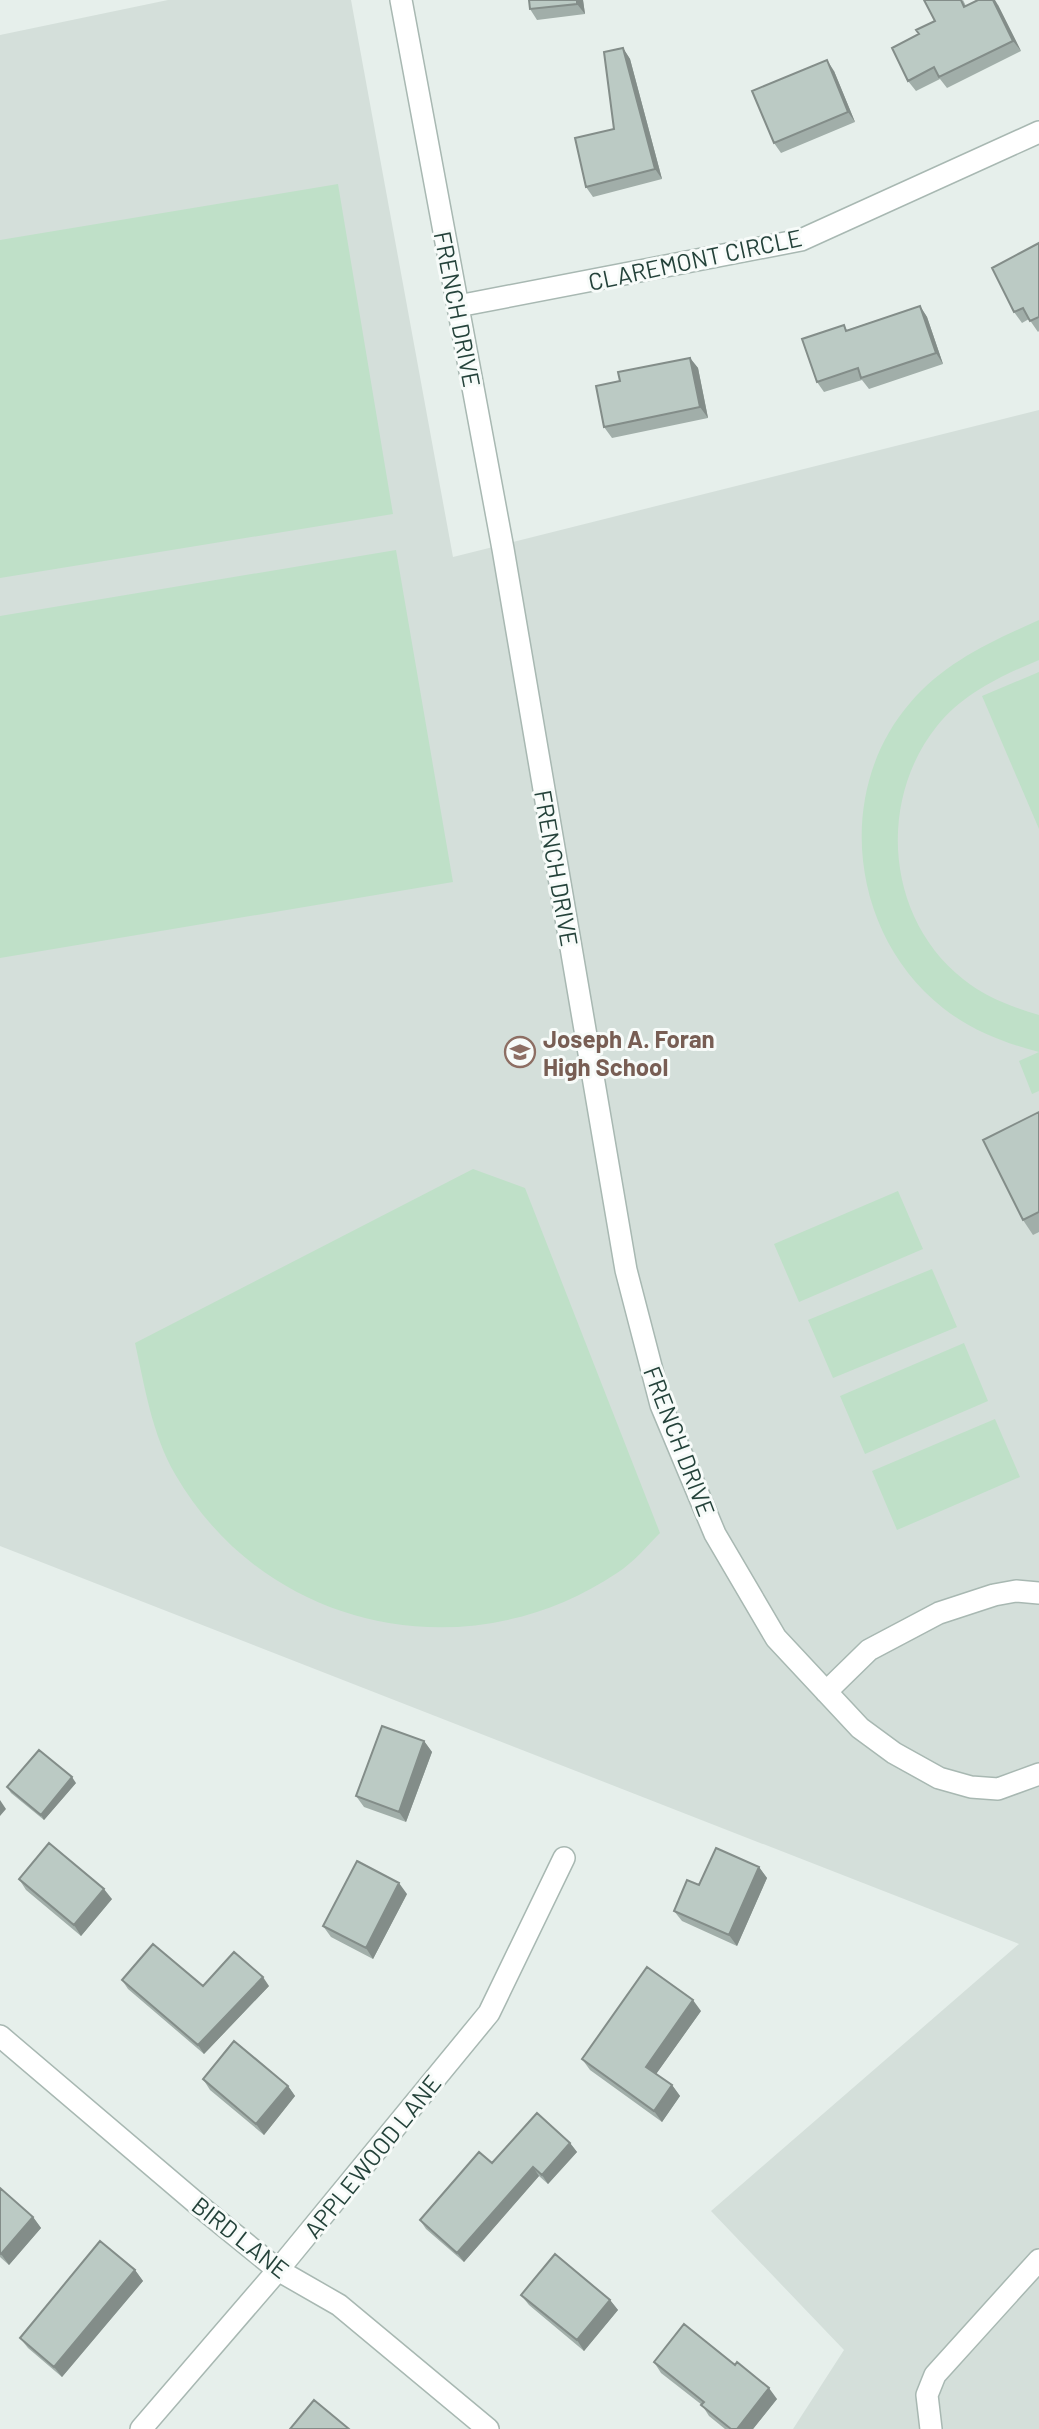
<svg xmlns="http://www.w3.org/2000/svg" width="1039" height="2429" font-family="Barlow,sans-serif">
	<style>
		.built { fill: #d4dfda }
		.green { fill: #bfe0c8 }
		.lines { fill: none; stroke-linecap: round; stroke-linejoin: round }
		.minor-casing { stroke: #a8b8b2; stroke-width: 24 }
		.minor { stroke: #fff; stroke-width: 21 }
		.wall { fill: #a1aea9 }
		.shaded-wall { fill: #838d89 }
		.building { fill: #bbcac4; stroke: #838d89; stroke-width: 2 }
		.labels { text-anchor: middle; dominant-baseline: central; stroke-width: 6; stroke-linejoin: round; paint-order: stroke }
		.street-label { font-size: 24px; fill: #24423a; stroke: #f7fbf9 }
		.education-label { font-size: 24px; font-weight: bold; fill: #785e54; stroke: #f7fbf9; text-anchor: start }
	</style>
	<rect width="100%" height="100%" fill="#e6efeb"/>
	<path class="built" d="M168,0H351L453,557L1039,410V2429H793L844,2350L711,2211L1019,1944L0,1546V35Z"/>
	<path class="green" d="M338,184L393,514L0,578V240Z
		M396,550L453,882L0,958V616Z
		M1039,620V660C1001,676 964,693 937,726C877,801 886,918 963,979C985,997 1012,1007 1039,1015V1091L1032,1094L1019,1061L1039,1052C1004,1043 971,1030 943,1008C851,936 833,792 910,703C945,662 990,642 1039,620Z
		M1039,672V829L982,696Z
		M473,1169L525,1188L660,1533C647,1546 633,1563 617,1573C468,1673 266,1632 175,1474C152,1434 145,1388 135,1343Z
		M898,1191L923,1249L799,1302L774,1244Z
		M932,1269L957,1327L833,1378L808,1320Z
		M964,1343L988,1401L865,1454L840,1396Z
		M995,1419L1020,1477L897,1530L872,1471Z"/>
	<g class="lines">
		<g class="minor-casing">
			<path id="minor" d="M401,0L503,549L626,1270L661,1405L715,1534L776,1638L860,1728L894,1753L939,1778L971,1787L998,1789L1039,1774
				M458,306L801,240L1039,132
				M826,1692L869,1650L939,1613L994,1595L1016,1591L1039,1593
				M0,2036L208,2213L278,2270L339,2305L488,2429
				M141,2429L278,2270L489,2013L564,1858
				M931,2429L927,2395L935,2375L1039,2260"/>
		</g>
		<use href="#minor" class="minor"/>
	</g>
	<path class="wall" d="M583,0L585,14L537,20L530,9Z
		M963,0L966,6L998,5L1021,51L947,88L940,79L916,91L908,81L919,34Z
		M623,48L630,59L662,179L593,197L586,187L614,129Z
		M834,71L855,122L781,153L774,143Z
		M1039,243V331L1038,332L1029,319L1022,323L1014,312Z
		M920,306L927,317L943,364L869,389L862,380L824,392L817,382L847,330Z
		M690,358L698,368L708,418L612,438L604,427L620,381Z
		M1039,1112V1232L1033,1235L1023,1220Z
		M424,1741L432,1752L406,1822L364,1807L356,1796Z
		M76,1783L44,1820L11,1793L7,1787Z
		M759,1867L767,1878L737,1946L682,1921L674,1911Z
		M19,1879L112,1899L81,1936L26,1890Z
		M407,1894L373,1959L331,1937L323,1926Z
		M122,1980L203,1986H269L204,2054L128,1989Z
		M701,2011L656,2074L672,2085L680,2096L662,2122L590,2070L582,2059Z
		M203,2079L288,2086L295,2096L264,2135L210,2090Z
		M570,2143L577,2152L548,2184L539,2176L464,2262L426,2229L420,2220L492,2163Z
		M0,2188L33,2217L41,2228L9,2265L0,2257Z
		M135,2270L143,2281L62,2377L28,2348L20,2338Z
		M521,2295L610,2300L618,2310L584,2351L529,2305Z
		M654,2362L777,2399L753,2429H725L709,2416L702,2405L661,2373Z"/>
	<path class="shaded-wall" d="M577,0H583L585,14L577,4Z
		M993,0H995L998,5L1021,51L1013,41Z
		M623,48L630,59L662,179L655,169Z
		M827,60L834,71L855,122L848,112Z
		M920,306L927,317L943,364L936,353Z
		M690,358L698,368L708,418L700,407Z
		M424,1741L432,1752L406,1822L399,1812Z
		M72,1777L76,1783L44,1820L41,1815Z
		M0,1800L6,1809L0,1816Z
		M759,1867L767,1878L737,1946L729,1935Z
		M399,1883L407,1894L373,1959L366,1948Z
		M104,1889L112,1899L81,1936L74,1925Z
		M263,1977L269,1986L204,2054L198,2045Z
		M693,2000L701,2011L654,2077L646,2067Z
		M672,2085L680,2096L662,2122L654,2111Z
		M288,2086L295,2096L264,2135L256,2124Z
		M570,2143L577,2152L548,2184L542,2175Z
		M533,2167L539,2176L464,2262L457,2253Z
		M33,2217L41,2228L9,2265L1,2254Z
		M135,2270L143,2281L62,2377L54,2367Z
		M610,2300L618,2310L584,2351L577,2340Z
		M769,2388L777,2399L753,2429H737Z"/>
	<path class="building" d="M529,0H577V4L530,9Z
		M924,0H961L964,7L978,0H993L1013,41L939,77L934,67L908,81L892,48L919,34L916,30L935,21Z
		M623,48L655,169L586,187L575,138L614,129L604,52Z
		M827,60L848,112L774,143L752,91Z
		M1039,243V317L1030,321L1023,308L1014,312L992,268Z
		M920,306L936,353L861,378L858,368L817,382L802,339L844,325L846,331Z
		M690,358L700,407L604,427L596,386L620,381L618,372Z
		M1039,1112V1212L1023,1220L983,1140Z
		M382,1726L424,1741L399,1812L356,1796Z
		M39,1750L72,1777L41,1815L7,1787Z
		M49,1843L104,1889L74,1925L19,1879Z
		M716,1848L759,1867L729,1935L674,1911L687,1880L699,1885Z
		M357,1861L399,1883L366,1948L323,1926Z
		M153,1944L203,1986L234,1952L263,1977L198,2045L122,1980Z
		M647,1967L693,2000L646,2067L672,2085L654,2111L582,2059Z
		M234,2041L288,2086L256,2124L203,2079Z
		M537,2113L570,2143L542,2175L533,2167L457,2253L420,2220L479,2152L492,2163Z
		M0,2188L33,2217L1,2254L0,2253Z
		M100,2241L135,2270L54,2367L20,2338Z
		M555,2254L610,2300L577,2340L521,2295Z
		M684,2324L735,2365L737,2362L769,2388L737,2429H731L701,2405L704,2402L654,2362Z
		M314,2400L349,2429H290Z"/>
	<defs>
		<g id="school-ring" transform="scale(1.575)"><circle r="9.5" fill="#f7fbf9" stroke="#8d6e63" stroke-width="1.5"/><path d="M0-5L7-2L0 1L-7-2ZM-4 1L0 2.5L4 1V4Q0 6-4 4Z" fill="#8d6e63"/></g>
	</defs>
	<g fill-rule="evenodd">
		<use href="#school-ring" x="520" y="1052"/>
	</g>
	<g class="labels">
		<g class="street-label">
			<text transform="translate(695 259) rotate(-12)">CLAREMONT CIRCLE</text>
			<text transform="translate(458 309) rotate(79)">FRENCH DRIVE</text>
			<text transform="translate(557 868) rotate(80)">FRENCH DRIVE</text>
			<text transform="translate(680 1441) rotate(69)">FRENCH DRIVE</text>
			<text transform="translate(372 2156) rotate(-51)">APPLEWOOD LANE</text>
			<text transform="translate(241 2237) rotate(38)">BIRD LANE</text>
		</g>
		<g class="education-label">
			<text x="543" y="1038">Joseph A. Foran<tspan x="543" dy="28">High School</tspan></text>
		</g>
	</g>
</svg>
